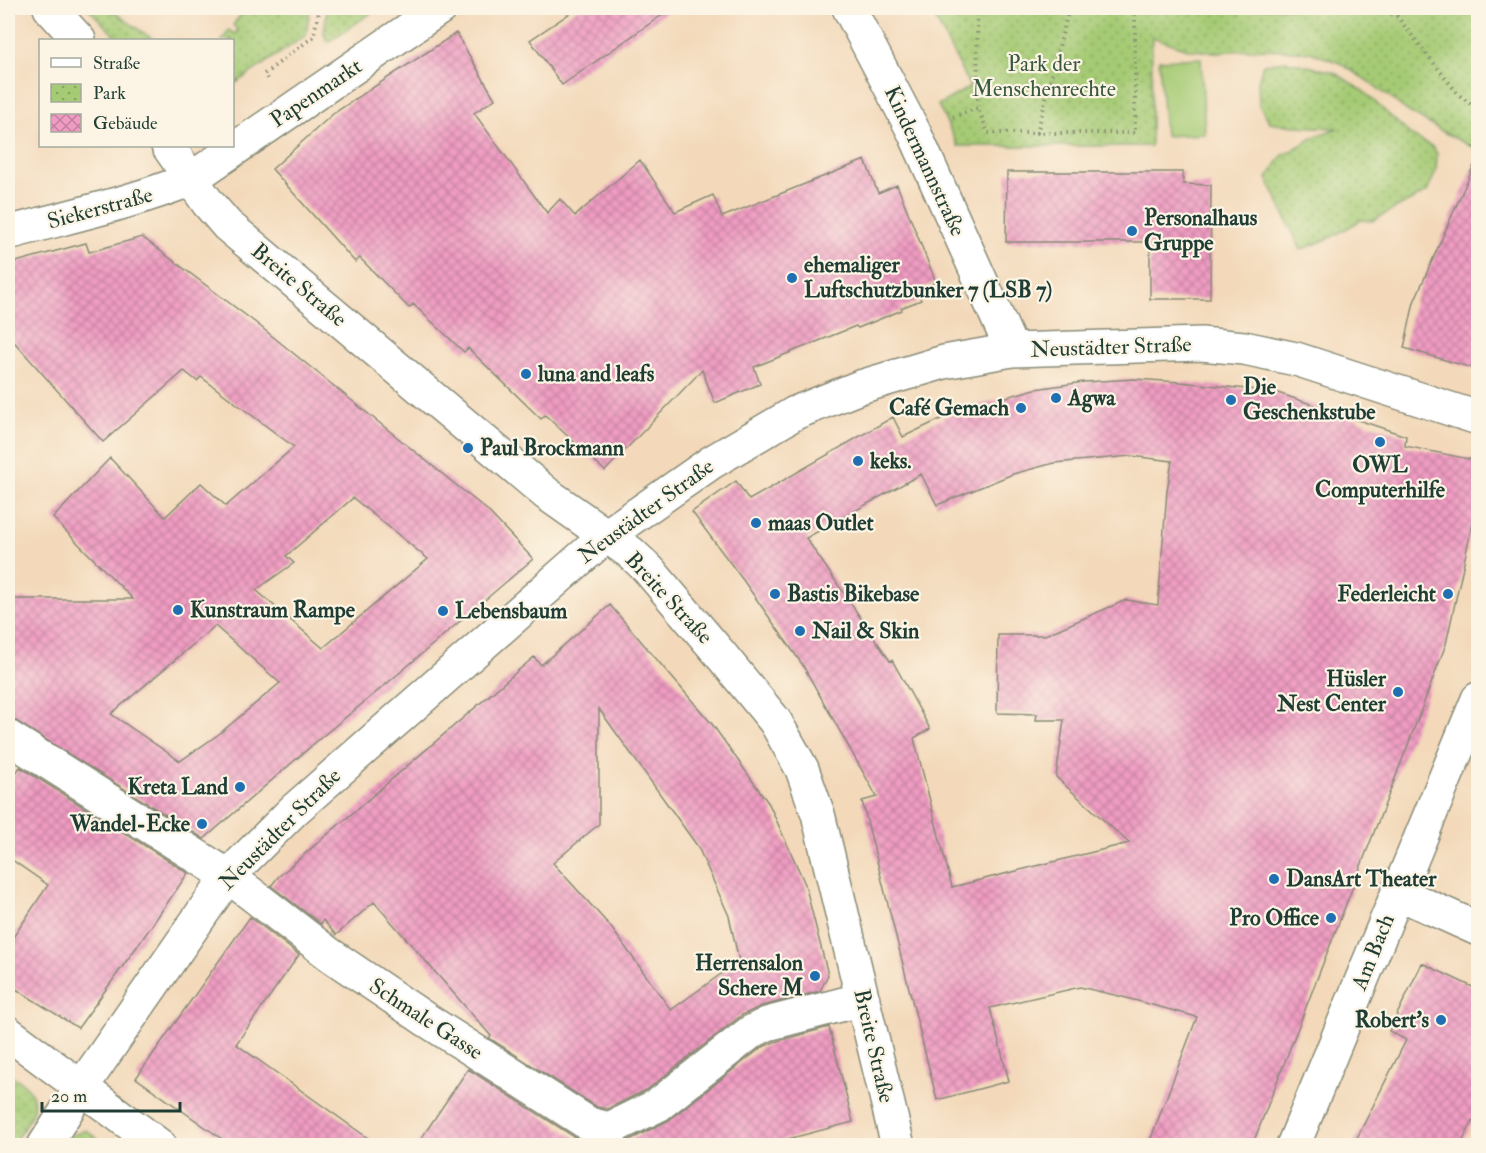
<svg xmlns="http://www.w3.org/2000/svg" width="1486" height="1153" font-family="'IM FELL Double Pica',serif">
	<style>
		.grass { fill: #a6cb75; stroke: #628454; stroke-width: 1.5 }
		.park { fill: url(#park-dots); stroke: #628454; stroke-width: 1.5 }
		.building { fill: url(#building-cross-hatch); fill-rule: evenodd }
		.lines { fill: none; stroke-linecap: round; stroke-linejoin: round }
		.minor-casing { stroke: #898b77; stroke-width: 36 }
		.path { stroke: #898b77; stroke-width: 4; stroke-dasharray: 1.5 4.5; stroke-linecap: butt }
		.minor { stroke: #fff; stroke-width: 33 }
		.poi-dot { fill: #1f6fb2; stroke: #fcf5e5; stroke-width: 2 }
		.labels { text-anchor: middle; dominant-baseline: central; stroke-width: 4.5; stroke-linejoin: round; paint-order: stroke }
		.park-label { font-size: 22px; fill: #3a5941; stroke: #fcf5e5 }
		.street-label { font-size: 22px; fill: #1f3d34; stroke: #fcf5e5 }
		.poi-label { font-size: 22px; font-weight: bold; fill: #1f3d34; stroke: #fcf5e5; text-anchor: start }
	</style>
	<defs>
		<pattern id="park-dots" width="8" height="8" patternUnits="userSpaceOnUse" patternTransform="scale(1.5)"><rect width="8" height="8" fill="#a6cb75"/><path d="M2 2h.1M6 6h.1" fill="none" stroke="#87a661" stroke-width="1.8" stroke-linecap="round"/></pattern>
		<pattern id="building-cross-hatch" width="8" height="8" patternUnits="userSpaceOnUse" patternTransform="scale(1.5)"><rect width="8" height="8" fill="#f09cc2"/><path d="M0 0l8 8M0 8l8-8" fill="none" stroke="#c2809e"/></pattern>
	</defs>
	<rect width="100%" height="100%" fill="#fcf5e5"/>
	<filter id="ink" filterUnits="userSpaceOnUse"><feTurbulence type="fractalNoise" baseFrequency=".0167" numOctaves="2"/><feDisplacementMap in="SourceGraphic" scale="12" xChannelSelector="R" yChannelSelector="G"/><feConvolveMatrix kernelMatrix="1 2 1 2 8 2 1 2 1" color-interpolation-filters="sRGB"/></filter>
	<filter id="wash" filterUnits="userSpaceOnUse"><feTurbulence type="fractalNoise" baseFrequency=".008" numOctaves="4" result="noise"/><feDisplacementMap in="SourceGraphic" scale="24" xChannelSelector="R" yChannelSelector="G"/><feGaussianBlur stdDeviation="1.35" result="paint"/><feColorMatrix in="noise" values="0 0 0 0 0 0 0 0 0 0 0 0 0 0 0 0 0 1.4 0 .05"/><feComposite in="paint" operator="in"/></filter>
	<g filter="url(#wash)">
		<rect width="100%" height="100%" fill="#f3d9ba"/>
		<path class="grass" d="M1201,58L1205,134L1165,136L1159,60Z"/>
		<path class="park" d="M88,8H108L154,40H119Z
			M254,8H310L306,35L233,85L232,40H222L229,30L235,34L238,30L233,25L245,9L251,12Z
			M327,8H379L328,42L324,35Z
			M930,8H1478V150L1447,134L1407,111L1371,83L1340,63L1310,52L1267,49L1216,52L1191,50L1152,37L1151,146H958L938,105L970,87Z
			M1286,61L1334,72L1362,90L1412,136L1433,147L1437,154L1436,171L1427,192L1372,221L1361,220L1332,237L1301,250L1267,178L1282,156L1318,135L1338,128L1293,126L1270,122L1259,105L1258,82L1263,64Z
			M8,1073C14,1077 22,1082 27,1087C45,1107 23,1129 11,1145H8Z
			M86,1130L107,1145H64L70,1136Z"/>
		<g id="blocks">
			<path class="building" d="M578,8H672L562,85L530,40Z
				M456,33L495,99L474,113L547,213L560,199L575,216L640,160L675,212L713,195L722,217L865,160L878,193L897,185L936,282L917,290L921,300L901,308L902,310L858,328L856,326L754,367L760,384L715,403L702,370L605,471L545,415L541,419L468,348L464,352L413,304L409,308L360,258L355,262L272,169L334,113Z
				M1479,154V370L1404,348L1414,302Z
				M1007,172H1183V184L1211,185L1210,299H1150V242H1006Z
				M142,237L256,323L487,510L533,559L384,686L324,735L204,839L8,716V599H133L53,518L110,458L165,517L201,483L226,506L294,447L201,377L197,381L184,371L103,442L8,335V264L86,243L89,252ZM353,498L428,559L323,648L256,590L294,563L286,556ZM215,626L280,683L219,734L180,761L111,714Z
				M1134,379L1180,382L1275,392L1406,436L1405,446L1479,461V494L1446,644L1406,750L1252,1146H1148L1197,1017L1119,996L1080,987L990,1008L1009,1081L937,1100L862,801L877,797L802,664L743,580L692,512L736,481L749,500L893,417L903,437L947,416L992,401L1035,389L1084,382ZM1131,456L1172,461L1167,491L1158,605L1126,600L1045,635H998L997,713L1037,714L1036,720H1064L1056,777L1129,843L952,887L914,738L930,729L892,660L890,661L806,538L921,474L937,505L1013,474L1054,463Z
				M610,605L712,724L769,804L805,884L828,975L820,991L762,1006L742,1015L648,1089L607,1109L597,1107L489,1038L491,1036L374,902L336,935L323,920L321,924L271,886L278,877L534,657L541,665ZM599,709L698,847L729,916L739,961L671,1010L610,926L553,863L599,824Z
				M20,767L188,873L141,941L78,1028L8,984V945L48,885L8,857V785Z
				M250,917L299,955L236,1044L379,1146H232L136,1078Z
				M1422,963L1479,990V1109L1460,1146H1353L1406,1040L1389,1031Z
				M829,1027L853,1122L761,1146H618L669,1120L761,1048L774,1042Z
				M468,1069L579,1140L598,1146H416Z"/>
		</g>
	</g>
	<g filter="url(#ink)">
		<use href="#blocks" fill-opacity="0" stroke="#898b77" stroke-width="1.5"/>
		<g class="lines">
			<g class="minor-casing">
				<path id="minor" d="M50,8L79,40
					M849,8L914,132L1012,350
					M168,146L208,203L227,225L547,494L631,553L648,569L721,655L775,721L802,769L818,814L898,1146
					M8,233C69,216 132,203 191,179L440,8
					M8,737L228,876L329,954L425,1019L589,1124L609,1129L658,1105L751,1032L767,1024L863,999
					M1398,893L1478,929
					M8,1033L160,1146
					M44,1146L81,1088L228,876L294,810L606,536L712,462L795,413L860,387L944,362L1012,350L1201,344L1244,348L1296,359L1478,418
					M1293,1146L1478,699"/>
			</g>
			<path class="path" d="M977,8L978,108
				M1374,8L1396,15L1458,94L1478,110
				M1396,15L1401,8
				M267,79L264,74L313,37L320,8
				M953,117L978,108L988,133H1135V8
				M1037,133L1069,8
				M1474,148L1478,139"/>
			<use href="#minor" class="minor"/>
		</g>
	</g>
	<g class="poi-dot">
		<circle cx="1132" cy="231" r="6"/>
		<circle cx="792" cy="278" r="6"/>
		<circle cx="526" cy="374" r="6"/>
		<circle cx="1056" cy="398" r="6"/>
		<circle cx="1231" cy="400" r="6"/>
		<circle cx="1021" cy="408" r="6"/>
		<circle cx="1380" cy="442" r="6"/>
		<circle cx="468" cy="448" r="6"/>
		<circle cx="858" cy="461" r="6"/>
		<circle cx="756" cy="523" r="6"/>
		<circle cx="775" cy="594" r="6"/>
		<circle cx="1448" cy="594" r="6"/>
		<circle cx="178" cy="610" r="6"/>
		<circle cx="443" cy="611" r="6"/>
		<circle cx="800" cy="631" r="6"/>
		<circle cx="1398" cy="692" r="6"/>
		<circle cx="240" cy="787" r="6"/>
		<circle cx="202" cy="824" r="6"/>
		<circle cx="1274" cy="879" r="6"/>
		<circle cx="1331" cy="918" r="6"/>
		<circle cx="815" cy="976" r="6"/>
		<circle cx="1441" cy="1020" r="6"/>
	</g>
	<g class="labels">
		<g class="park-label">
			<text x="1044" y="64">Park der<tspan x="1044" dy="25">Menschenrechte</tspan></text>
		</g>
		<g class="street-label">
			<text transform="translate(316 93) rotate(-34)">Papenmarkt</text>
			<text transform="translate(925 161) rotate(65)">Kindermannstraße</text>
			<text transform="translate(100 208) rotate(-15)">Siekerstraße</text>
			<text transform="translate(299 285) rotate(40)">Breite Straße</text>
			<text transform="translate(1111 347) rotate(-2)">Neustädter Straße</text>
			<text transform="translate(646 511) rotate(-36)">Neustädter Straße</text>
			<text transform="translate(669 598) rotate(47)">Breite Straße</text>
			<text transform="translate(280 829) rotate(-45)">Neustädter Straße</text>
			<text transform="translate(1373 952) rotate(-68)">Am Bach</text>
			<text transform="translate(426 1019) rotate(33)">Schmale Gasse</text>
			<text transform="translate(874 1046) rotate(77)">Breite Straße</text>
		</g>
		<g class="poi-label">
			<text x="1144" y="218">Personalhaus<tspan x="1144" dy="25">Gruppe</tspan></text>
			<text x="804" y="265">ehemaliger<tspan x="804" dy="25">Luftschutzbunker 7 (LSB 7)</tspan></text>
			<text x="538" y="374">luna and leafs</text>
			<text x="1243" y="387">Die<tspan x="1243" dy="25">Geschenkstube</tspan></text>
			<text x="1068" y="398">Agwa</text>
			<text x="1009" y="408" text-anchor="end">Café Gemach</text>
			<text x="480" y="448">Paul Brockmann</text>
			<text x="870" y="461">keks.</text>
			<text x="1380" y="465" text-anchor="middle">OWL<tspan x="1380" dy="25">Computerhilfe</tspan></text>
			<text x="768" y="523">maas Outlet</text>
			<text x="787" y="594">Bastis Bikebase</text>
			<text x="1436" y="594" text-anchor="end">Federleicht</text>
			<text x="190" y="610">Kunstraum Rampe</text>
			<text x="455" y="611">Lebensbaum</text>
			<text x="812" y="631">Nail &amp; Skin</text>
			<text x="1386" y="679" text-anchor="end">Hüsler<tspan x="1386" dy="25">Nest Center</tspan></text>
			<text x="228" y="787" text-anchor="end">Kreta Land</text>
			<text x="190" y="824" text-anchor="end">Wandel-Ecke</text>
			<text x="1286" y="879">DansArt Theater</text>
			<text x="1319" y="918" text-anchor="end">Pro Office</text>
			<text x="803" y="963" text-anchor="end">Herrensalon<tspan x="803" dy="25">Schere M</tspan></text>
			<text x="1429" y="1020" text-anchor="end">Robert's</text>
		</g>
	</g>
	<rect width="1486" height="1153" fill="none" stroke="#fcf5e5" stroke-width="30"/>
	<rect x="39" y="39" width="195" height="108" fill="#fcf5e5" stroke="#a4ab9e" stroke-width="1.5"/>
	<rect x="51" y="58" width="30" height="9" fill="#ffffff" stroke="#a4ab9e" stroke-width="1.5"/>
	<text x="93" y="69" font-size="18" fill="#1f3d34">Straße</text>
	<rect x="51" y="84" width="30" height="18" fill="url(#park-dots)" stroke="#a4ab9e" stroke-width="1.5"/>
	<text x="93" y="99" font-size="18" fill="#1f3d34">Park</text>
	<rect x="51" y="114" width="30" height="18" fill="url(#building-cross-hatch)" stroke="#a4ab9e" stroke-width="1.5"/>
	<text x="93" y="129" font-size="18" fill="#1f3d34">Gebäude</text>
	<path d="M42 1102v9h138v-9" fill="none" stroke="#1f3d34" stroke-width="3"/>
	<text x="51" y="1102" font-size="18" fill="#1f3d34" stroke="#fcf5e5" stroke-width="4.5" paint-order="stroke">20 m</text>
</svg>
